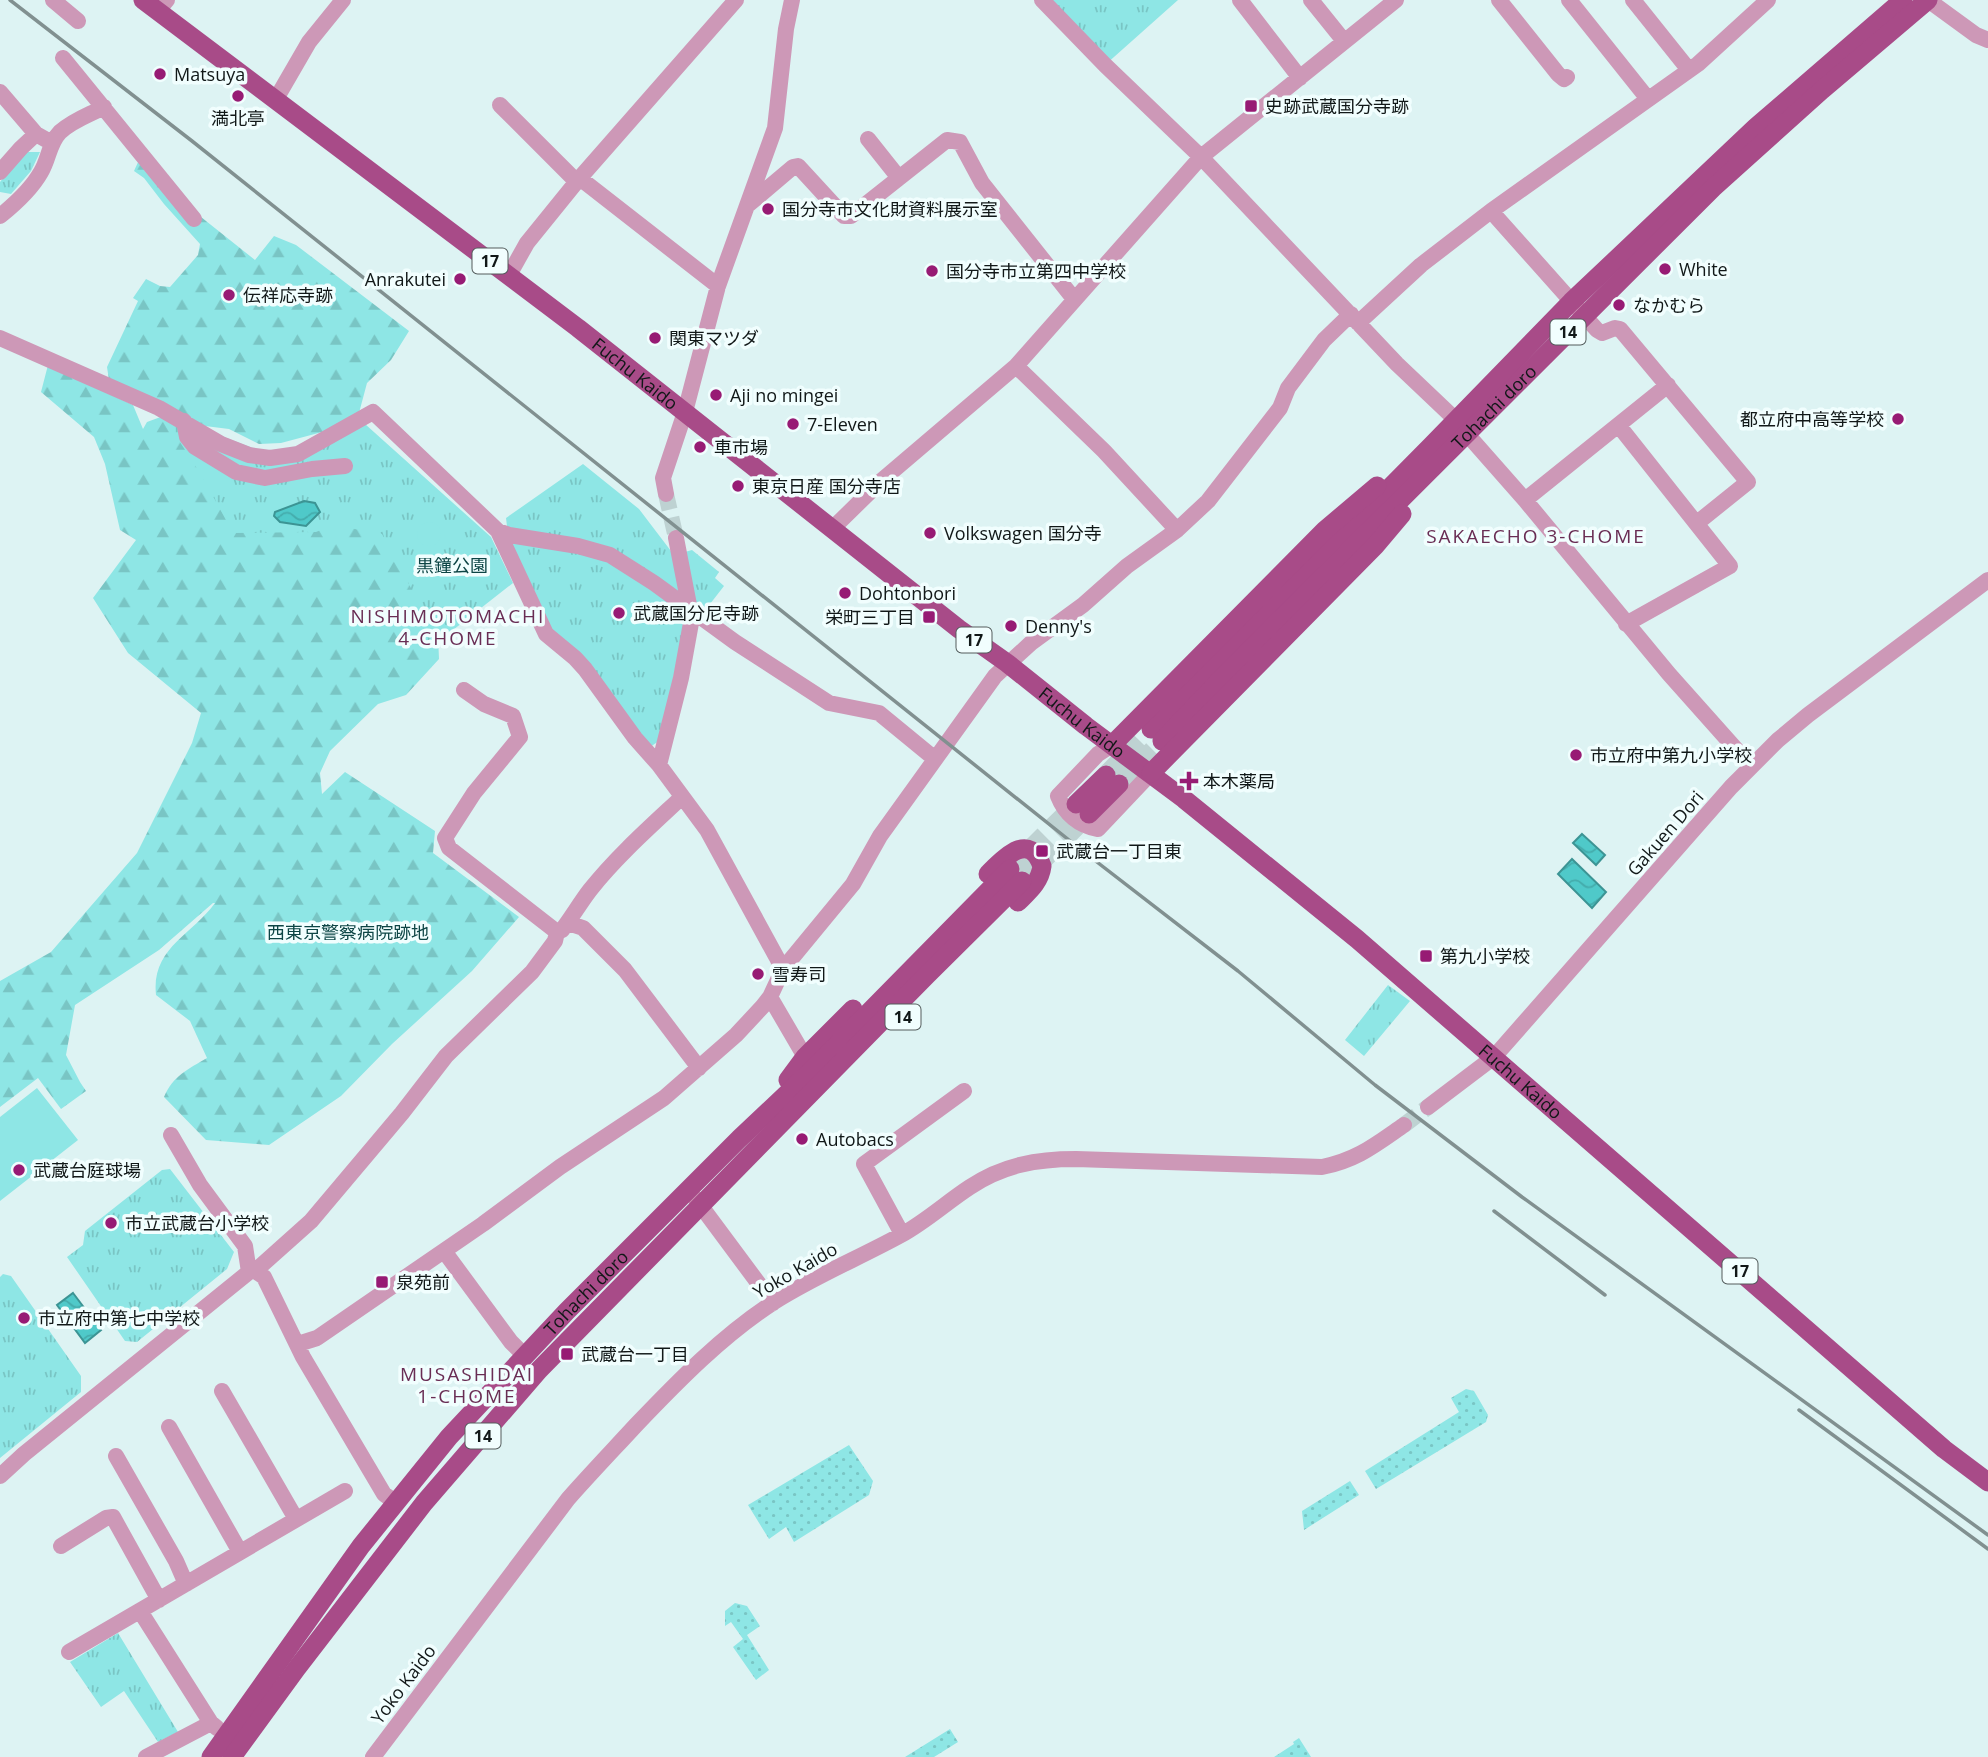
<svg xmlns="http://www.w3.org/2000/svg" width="1988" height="1757" font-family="'Open Sans','Noto Sans JP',sans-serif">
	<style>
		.grass { fill: url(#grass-dots) }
		.forest { fill: url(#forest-firs) }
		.park { fill: url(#park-tufts) }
		.garden { fill: #8ee6e5 }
		.water { fill: url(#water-waves); stroke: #3c9494; stroke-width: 2 }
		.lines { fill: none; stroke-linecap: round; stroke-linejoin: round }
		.minor-tunnel { stroke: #bed2d2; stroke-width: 16; stroke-dasharray: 16 8; stroke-linecap: butt }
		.major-tunnel { stroke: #bed2d2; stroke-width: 19; stroke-dasharray: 19 10; stroke-linecap: butt }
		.minor { stroke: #cd98b7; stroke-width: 16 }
		.major { stroke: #a84b88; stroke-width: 19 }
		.rail { stroke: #819090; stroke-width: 3.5 }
		.poi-dot { fill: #971b74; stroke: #f1fefe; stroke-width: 2.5 }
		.labels { text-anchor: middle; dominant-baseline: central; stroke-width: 7; stroke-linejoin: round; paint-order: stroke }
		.shield { fill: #f1fefe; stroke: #545d5d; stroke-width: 2 }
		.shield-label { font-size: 16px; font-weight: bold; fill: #111818 }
		.poi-label { font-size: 18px; fill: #111818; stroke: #f1fefe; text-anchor: start }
		.street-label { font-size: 18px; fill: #111818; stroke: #f1fefe }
		.park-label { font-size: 18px; fill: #0d4545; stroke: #f1fefe }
		.neighbourhood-label { font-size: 19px; letter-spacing: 2px; fill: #692d54; stroke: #f1fefe }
	</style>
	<defs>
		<pattern id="grass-dots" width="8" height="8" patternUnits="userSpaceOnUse" patternTransform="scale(1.75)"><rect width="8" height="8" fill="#8ee6e5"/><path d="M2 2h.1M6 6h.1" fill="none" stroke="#79c5c4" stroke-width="1.8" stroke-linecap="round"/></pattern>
		<pattern id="forest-firs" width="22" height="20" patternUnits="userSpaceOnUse" patternTransform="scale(1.75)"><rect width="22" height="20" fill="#8ee6e5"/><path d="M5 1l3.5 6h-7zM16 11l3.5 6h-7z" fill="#79c5c4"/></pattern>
		<pattern id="park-tufts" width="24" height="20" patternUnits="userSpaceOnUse" patternTransform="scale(1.75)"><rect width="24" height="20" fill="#8ee6e5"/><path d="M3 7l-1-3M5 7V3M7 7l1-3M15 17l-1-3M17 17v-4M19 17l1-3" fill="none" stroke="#79c5c4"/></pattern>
		<pattern id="water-waves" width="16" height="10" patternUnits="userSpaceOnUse" patternTransform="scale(1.75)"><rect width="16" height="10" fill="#4fc9c9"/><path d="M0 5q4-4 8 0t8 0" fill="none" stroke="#44acac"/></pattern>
	</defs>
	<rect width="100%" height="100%" fill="#ddf3f3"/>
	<path class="grass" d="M1466,1389L1474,1391L1488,1415L1486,1422L1376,1489L1365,1471L1459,1412L1451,1398Z
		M849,1445L873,1481L869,1495L794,1542L786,1527L769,1539L748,1505Z
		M1350,1481L1359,1495L1304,1530L1302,1511Z
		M735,1603L747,1606L760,1626L747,1635L769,1670L756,1680L733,1647L743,1639L731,1622L725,1626V1611Z
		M950,1729L958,1742L934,1757H905Z
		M1299,1738L1311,1757H1274L1294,1744L1293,1742Z"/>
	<path class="forest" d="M139,160L201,217L255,260L274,236L296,245L409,331L391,360L367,383L359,413L326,431L281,443L259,444L229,429L205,426L109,380L107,367L138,301L133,298L146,279L160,286L170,287L198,255L200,244L164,204L144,178L134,171Z
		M48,365L133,405L143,429L147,422L166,415L366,491L438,636L439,659L406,695L378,704L330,751L320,773L322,794L345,772L435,831L433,853L519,917L472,971L392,1044L341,1096L269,1145L206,1140L164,1097C173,1076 188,1069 207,1058L190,1021L156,995C151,948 192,935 215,903H213L159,950L75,1005L66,1055L80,1082L86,1091L61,1109L38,1078L0,1107V981L51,952L137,853L192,743L201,713L128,653L93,598L136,540L120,530L105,464L94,437L41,392Z"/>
	<path class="park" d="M1042,0H1178L1105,65Z
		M24,152H40L31,171L11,194L0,192V182Z
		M365,424L491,537L513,583L439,641L422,649L412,590L382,534L333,525L316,532L233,533L202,476L174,433L175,425L272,463Z
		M583,464L639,509L674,555L692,550L719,572L715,578L724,586L703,613L690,605L659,741L650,747L551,631L509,542L506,518Z
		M1388,985L1410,1001L1364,1056L1345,1040Z
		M170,1169L234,1252L227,1269L137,1342L125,1341L67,1257L83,1245L85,1231L162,1170Z
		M3,1274L11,1276L81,1376V1392L0,1458V1277Z
		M118,1633L178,1732L158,1742L124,1691L101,1707L70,1662Z"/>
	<path class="garden" d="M417 534a12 12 0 1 1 24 0a12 12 0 1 1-24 0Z
		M37,1088L78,1140L0,1201V1117Z"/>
	<path class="water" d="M304,501L315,503L320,512L306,526L280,522L274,516L275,512Z
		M1582,834L1605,855L1596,865L1573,843Z
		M1572,859L1606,892L1592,908L1558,874Z
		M73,1293L101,1330L85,1343L57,1305Z"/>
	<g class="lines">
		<path class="minor-tunnel" d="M666,494L676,538
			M1404,1125L1428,1107"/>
		<path class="major-tunnel" d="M1106,775L1151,729
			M1119,784L1162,741
			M1010,869L1076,804
			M1022,881L1089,814"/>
		<path class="minor" d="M53,0L78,21
			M1042,0L1105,65L1201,157L1397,364L1456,420
			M1240,0L1300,78
			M1311,0L1344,41
			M1499,0L1558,74L1564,79L1567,77
			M1569,0L1648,99
			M1633,0L1689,70
			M1928,0L1976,35L1988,40
			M158,11L167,0
			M63,58L194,219
			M0,92L36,134L52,143
			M276,99L309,42L343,0
			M500,105L572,177L586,183L718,286
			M868,139L899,178
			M0,172L21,148L36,134
			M748,205L793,167L798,166L844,216H851L947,140L960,142L982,183L1074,299
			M1491,211L1597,330L1602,333L1615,328L1620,329L1748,482L1697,523
			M0,216C15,204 32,188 41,172C49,159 49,143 60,132C73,120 89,115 104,107
			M509,275L527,243L578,180L736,0
			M1358,323L1421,265L1491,211L1698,64L1768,0
			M0,338L159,408L221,444L249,455L270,458L298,454L373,412L498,531L546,634L575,658L585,669L635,738L659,765L707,830L783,969
			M1016,366L1104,451L1177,530
			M184,421L187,437L195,447L236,472L265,478L312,469L345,466
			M1619,426L1730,566L1626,624
			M1466,433L1525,500L1669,674L1751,766
			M666,494L663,478L685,412L718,286L775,128L786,29L792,0
			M1525,500L1668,385
			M832,529L881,481L1016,366L1201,157L1396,0
			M498,531L509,535L578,546L610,555L654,583L735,642L829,703L879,713L935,759
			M676,538L690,610
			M464,690L484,704L513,716L520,737L474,793L445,838L449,848L557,932
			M1112,745L1098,754L1058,796C1065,814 1079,826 1098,829L1151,773
			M659,765L681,678L693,612
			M568,923L583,928L625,970L699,1068
			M770,997L805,1057
			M1428,1107L1494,1057L1731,787L1778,740L1808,715L1988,580
			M171,1135L200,1185L245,1246L249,1272
			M695,1198L773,1303
			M902,1234L864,1164L964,1091
			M444,1251L511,1342L525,1356
			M255,1271L311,1221L402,1113L446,1056L532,972L555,941L557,932L562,930C572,917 580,903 590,890C617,856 651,826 682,797
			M249,1272L254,1270L264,1277L303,1357L384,1494L395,1502
			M298,1344L317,1338L483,1224L560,1167L664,1098L736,1035L763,1006L770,997L783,969L853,884L880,836L995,676L1031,643L1083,605L1127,566L1177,530L1208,501L1280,408L1288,388L1324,340L1351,314
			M222,1391L296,1519
			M169,1427L240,1552
			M116,1456L176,1561L186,1584
			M0,1476L24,1454L249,1272
			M61,1546L106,1518L113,1517L159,1600
			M140,1611L211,1723
			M69,1652L345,1491
			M146,1757L211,1723L217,1728
			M373,1757L568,1499C590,1474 613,1450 636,1425C679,1380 722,1336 774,1302C815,1276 859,1258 901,1235C925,1222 947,1202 970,1187C1003,1165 1037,1159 1076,1159L1322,1167C1357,1160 1375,1145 1404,1125"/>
		<g class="major">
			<path id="s1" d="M143,0L578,328L959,629L1007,663L1086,726L1184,799L1357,939L1944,1449L1988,1482"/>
			<path d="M1151,729L1432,445L1571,302L1756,127L1903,0"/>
			<path id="s2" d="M1162,741L1221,679L1713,188L1822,90L1928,0"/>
			<path d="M1112,745L1325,530L1377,486"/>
			<path d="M1151,773L1375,546L1402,514"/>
			<path d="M1076,804L1106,775"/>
			<path d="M1089,814L1119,784"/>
			<path d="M988,874C1003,859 1029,830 1042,866C1040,882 1029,891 1018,902"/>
			<path d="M788,1080L805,1057L853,1009"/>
			<path id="s3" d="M211,1757L361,1546L449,1437L567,1311L739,1139L811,1071L1010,869"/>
			<path d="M232,1757L297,1668L424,1503L539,1370L927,975L1022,881"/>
		</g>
		<path class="rail" d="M10,0L192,141L1084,852L1238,971L1375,1085L1522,1197L1988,1535
			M1494,1211L1605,1295
			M1799,1410L1988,1549"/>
	</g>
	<g class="poi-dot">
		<circle cx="160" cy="74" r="7"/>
		<circle cx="238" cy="96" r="7"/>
		<rect x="1244" y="99" width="14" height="14" rx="3.5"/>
		<circle cx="768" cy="209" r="7"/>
		<circle cx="1665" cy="269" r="7"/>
		<circle cx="932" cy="271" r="7"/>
		<circle cx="460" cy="279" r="7"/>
		<circle cx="229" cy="295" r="7"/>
		<circle cx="1619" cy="305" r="7"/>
		<circle cx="655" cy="338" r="7"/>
		<circle cx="716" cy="395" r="7"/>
		<circle cx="1898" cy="419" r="7"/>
		<circle cx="793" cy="424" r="7"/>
		<circle cx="700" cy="447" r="7"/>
		<circle cx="738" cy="486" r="7"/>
		<circle cx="930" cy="533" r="7"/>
		<circle cx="845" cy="593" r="7"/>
		<circle cx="619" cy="613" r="7"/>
		<rect x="922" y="610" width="14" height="14" rx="3.5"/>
		<circle cx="1011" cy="626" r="7"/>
		<circle cx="1576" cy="755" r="7"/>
		<path d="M1185.5 770.5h7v7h7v7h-7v7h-7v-7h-7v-7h7z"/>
		<rect x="1035" y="844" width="14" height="14" rx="3.5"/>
		<rect x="1419" y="949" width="14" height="14" rx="3.5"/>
		<circle cx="758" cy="974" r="7"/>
		<circle cx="802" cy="1139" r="7"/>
		<circle cx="19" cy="1170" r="7"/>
		<circle cx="111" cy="1223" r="7"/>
		<rect x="375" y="1275" width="14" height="14" rx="3.5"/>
		<circle cx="24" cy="1318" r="7"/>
		<rect x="560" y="1347" width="14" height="14" rx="3.5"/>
	</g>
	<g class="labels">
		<g class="shield">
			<rect x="472.5" y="248.5" width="35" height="25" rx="5"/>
			<rect x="1550.5" y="319.5" width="35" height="25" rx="5"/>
			<rect x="956.5" y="627.5" width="35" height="25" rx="5"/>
			<rect x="885.5" y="1004.5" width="35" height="25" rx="5"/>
			<rect x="1722.5" y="1258.5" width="35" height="25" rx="5"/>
			<rect x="465.5" y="1423.5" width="35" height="25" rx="5"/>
		</g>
		<g class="shield-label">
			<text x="490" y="261">17</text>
			<text x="1568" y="332">14</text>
			<text x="974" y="640">17</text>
			<text x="903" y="1017">14</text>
			<text x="1740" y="1271">17</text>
			<text x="483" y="1436">14</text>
		</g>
		<g class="poi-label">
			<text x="174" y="74">Matsuya</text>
			<text x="1265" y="106">史跡武蔵国分寺跡</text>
			<text x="238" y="118" text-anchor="middle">満北亭</text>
			<text x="782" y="209">国分寺市文化財資料展示室</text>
			<text x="1679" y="269">White</text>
			<text x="946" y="271">国分寺市立第四中学校</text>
			<text x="446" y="279" text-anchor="end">Anrakutei</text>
			<text x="243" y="295">伝祥応寺跡</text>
			<text x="1633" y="305">なかむら</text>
			<text x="669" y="338">関東マツダ</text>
			<text x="730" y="395">Aji no mingei</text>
			<text x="1884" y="419" text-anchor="end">都立府中高等学校</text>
			<text x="807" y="424">7-Eleven</text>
			<text x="714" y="447">車市場</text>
			<text x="752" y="486">東京日産 国分寺店</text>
			<text x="944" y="533">Volkswagen 国分寺</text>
			<text x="859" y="593">Dohtonbori</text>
			<text x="633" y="613">武蔵国分尼寺跡</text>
			<text x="915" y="617" text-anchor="end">栄町三丁目</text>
			<text x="1025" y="626">Denny's</text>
			<text x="1590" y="755">市立府中第九小学校</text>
			<text x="1203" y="781">本木薬局</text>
			<text x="1056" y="851">武蔵台一丁目東</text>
			<text x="1440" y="956">第九小学校</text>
			<text x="772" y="974">雪寿司</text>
			<text x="816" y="1139">Autobacs</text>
			<text x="33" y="1170">武蔵台庭球場</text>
			<text x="125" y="1223">市立武蔵台小学校</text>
			<text x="396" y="1282">泉苑前</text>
			<text x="38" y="1318">市立府中第七中学校</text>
			<text x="581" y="1354">武蔵台一丁目</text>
		</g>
		<g class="street-label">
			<text stroke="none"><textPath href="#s1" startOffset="618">Fuchu Kaido</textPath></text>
			<text stroke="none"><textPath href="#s2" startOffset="471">Tohachi doro</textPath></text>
			<text stroke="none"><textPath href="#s1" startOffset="1185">Fuchu Kaido</textPath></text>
			<text transform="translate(1665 833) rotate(-49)">Gakuen Dori</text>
			<text stroke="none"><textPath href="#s1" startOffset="1752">Fuchu Kaido</textPath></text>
			<text transform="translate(795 1270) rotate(-30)">Yoko Kaido</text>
			<text stroke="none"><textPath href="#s3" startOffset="598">Tohachi doro</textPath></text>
			<text transform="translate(403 1684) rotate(-53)">Yoko Kaido</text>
		</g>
		<g class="park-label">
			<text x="452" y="565">黒鐘公園</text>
			<text x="348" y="932">西東京警察病院跡地</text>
		</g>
		<g class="neighbourhood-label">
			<text x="1536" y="536">SAKAECHO 3-CHOME</text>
			<text x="448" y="616">NISHIMOTOMACHI<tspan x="448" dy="22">4-CHOME</tspan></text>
			<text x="467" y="1374">MUSASHIDAI<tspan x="467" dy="22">1-CHOME</tspan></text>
		</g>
	</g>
</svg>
